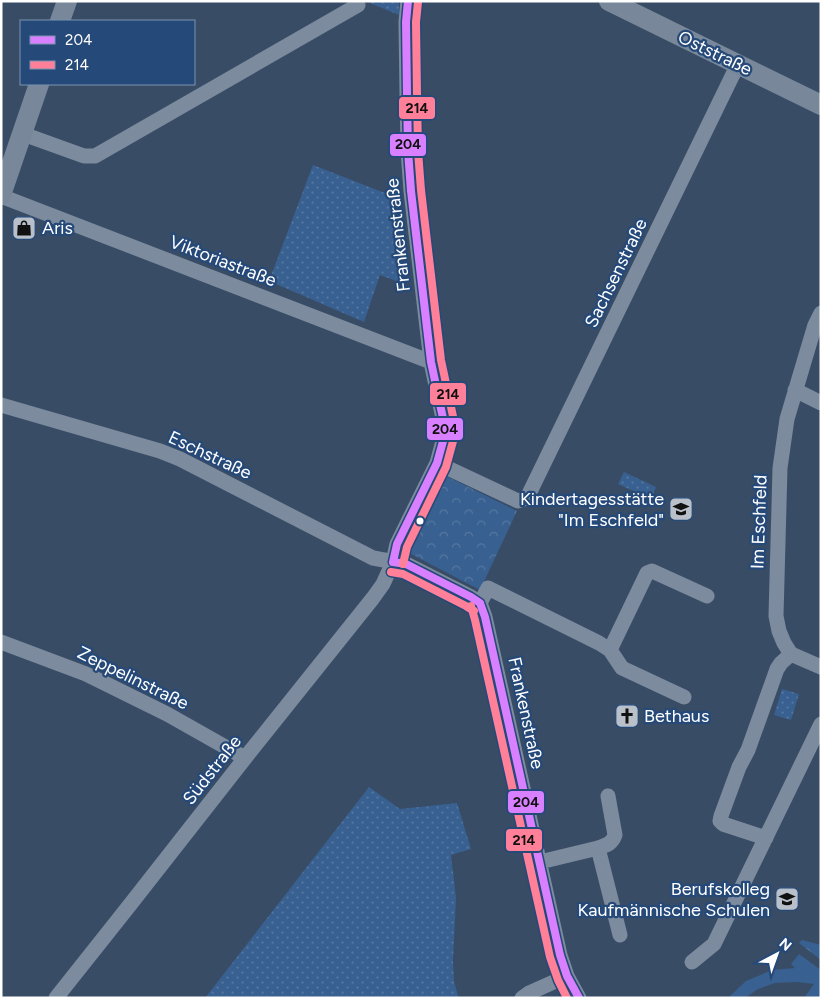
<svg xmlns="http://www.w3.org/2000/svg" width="822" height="999" font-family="Figtree,sans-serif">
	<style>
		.grass { fill: url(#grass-dots) }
		.forest { fill: url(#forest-crowns) }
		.pitch { fill: #386090 }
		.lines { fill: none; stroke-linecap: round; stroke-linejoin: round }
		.street { stroke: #7c8b9d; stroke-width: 15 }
		.secondary { stroke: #788799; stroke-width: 20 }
		.bus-1-casing { stroke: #254979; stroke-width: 11 }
		.bus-2-casing { stroke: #254979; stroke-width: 11 }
		.bus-1 { stroke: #d880ff; stroke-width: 8 }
		.bus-2 { stroke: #ff8098; stroke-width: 8 }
		.bus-dot { fill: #fff; stroke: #254979; stroke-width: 2 }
		.labels { text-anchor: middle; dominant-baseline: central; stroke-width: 4.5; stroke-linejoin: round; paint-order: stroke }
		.street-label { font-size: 18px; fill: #fff; stroke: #254979 }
		.poi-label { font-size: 18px; fill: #fff; stroke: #254979; text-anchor: start }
		.line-badge { stroke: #254979; stroke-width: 2 }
		.pale-badge-label { font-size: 14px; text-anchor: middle; font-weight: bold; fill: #111 }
	</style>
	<defs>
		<pattern id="grass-dots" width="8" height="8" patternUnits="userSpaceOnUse" patternTransform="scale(1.25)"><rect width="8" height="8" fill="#386090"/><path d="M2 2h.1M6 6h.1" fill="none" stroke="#5678a1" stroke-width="1.8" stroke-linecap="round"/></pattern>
		<pattern id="forest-crowns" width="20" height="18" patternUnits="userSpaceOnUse" patternTransform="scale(1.25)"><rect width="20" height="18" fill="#386090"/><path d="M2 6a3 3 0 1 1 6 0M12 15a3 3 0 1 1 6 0" fill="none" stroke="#5678a1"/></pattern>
	</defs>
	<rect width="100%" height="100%" fill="#384c66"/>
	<path class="grass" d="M369,1H399V15L370,3Z
		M313,165L390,195L404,284L380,275L364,322L269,281Z
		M624,472L656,487L651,499L618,484Z
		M782,689L799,694L791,720L774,715Z
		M369,787L400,809L457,803L471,849L451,855L456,898L453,961L454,981L458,996V998H205Z"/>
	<path class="forest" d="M446,476L517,511L480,590L411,554L405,546L436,480Z
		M802,940L821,945V960L799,943Z"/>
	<path class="pitch" d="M799,954L821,970V998H804L814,984L797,982L775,983L758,989L745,998H728L746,981L772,970L795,968L791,964Z"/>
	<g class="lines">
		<path class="street" d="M23,134L84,156H95L358,5
			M1,196L431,362
			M821,313L815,325L787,419L780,468L776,616L779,631L784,643L791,654L821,667
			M795,390L821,403
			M1,405L160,451L180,459L373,558L406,564L471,597L480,603
			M437,463L518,501L527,498L738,64
			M480,603L485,617L560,955L567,976L579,998
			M480,603L488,588L599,643L610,650L622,668L684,697
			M1,642L86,674L167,714L245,758
			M610,650L647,573L652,571L707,596
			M766,838L723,824L720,821L721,816L739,767L748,750L777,669L781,663L791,654
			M598,848C606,845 612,844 615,835L608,796
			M540,862L598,848L620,935
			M692,962L714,944L821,724
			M56,998L129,906L245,758L373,598L383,584L393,562L397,544L437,463L445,434L444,423L431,362L411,191L408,151L407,94L406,22L408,1
			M522,998L529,993L567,976"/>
		<path class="secondary" d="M609,1L821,105
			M60,21L67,1
			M1,195L39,84"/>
		<g class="bus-1-casing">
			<path id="bus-1" d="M393,562L397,544L437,463L445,434L444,423L431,362L411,191L408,151L407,94L406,22L408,1
				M393,562L406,564L471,597L480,603
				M480,603L485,617L560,955L567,976L579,998"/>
		</g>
		<g class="bus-2-casing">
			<path id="bus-2" d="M403,564L407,547L446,467L455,434L454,421L441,360L421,190L418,151L417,94L416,22L418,2
				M391,572L403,574L466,606L474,611
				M471,606L475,620L550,957L558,980L567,998"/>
		</g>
		<use href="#bus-1" class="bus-1"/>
		<use href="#bus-2" class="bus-2"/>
	</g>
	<defs>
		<g id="shop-square" transform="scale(1.25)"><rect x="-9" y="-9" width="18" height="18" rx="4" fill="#b9c0c9" stroke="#254979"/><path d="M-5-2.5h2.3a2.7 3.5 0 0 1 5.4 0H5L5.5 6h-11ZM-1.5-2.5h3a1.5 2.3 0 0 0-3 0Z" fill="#111"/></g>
		<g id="school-square" transform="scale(1.25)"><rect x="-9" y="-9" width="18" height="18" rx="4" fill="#b9c0c9" stroke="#254979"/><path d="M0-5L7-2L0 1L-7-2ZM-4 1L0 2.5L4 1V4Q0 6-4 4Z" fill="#111"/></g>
		<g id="church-square" transform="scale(1.25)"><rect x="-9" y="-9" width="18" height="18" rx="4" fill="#b9c0c9" stroke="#254979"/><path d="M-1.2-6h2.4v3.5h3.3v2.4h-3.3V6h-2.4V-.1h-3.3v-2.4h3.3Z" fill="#111"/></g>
	</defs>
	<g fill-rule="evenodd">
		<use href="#shop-square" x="24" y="228"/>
		<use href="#school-square" x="681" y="509"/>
		<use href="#church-square" x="627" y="716"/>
		<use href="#school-square" x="787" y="899"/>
	</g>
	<circle class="bus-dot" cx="420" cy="521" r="4.5"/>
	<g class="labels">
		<g class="street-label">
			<text transform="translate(715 53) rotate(26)">Oststraße</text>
			<text transform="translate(398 235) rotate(-96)">Frankenstraße</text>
			<text transform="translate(223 261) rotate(21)">Viktoriastraße</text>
			<text transform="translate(616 273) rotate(-64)">Sachsenstraße</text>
			<text transform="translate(210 455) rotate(25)">Eschstraße</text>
			<text transform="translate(759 522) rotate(-88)">Im Eschfeld</text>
			<text transform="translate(133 678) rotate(26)">Zeppelinstraße</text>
			<text transform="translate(526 713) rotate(78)">Frankenstraße</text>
			<text transform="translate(212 770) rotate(-52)">Südstraße</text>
		</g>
		<g class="poi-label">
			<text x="42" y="228">Aris</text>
			<text x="664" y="499" text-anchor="end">Kindertagesstätte<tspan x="664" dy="21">"Im Eschfeld"</tspan></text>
			<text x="644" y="716">Bethaus</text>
			<text x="770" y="889" text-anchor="end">Berufskolleg<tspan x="770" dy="21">Kaufmännische Schulen</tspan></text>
		</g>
	</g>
	<g class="line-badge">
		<rect x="398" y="96" width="38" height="24" rx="5" fill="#ff8098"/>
		<rect x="389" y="133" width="38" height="24" rx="5" fill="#d880ff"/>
		<rect x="429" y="382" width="38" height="24" rx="5" fill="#ff8098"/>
		<rect x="426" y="417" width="38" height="24" rx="5" fill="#d880ff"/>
		<rect x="507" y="790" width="38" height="24" rx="5" fill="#d880ff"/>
		<rect x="505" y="828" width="38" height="24" rx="5" fill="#ff8098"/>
	</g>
	<g class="pale-badge-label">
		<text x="417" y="113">214</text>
		<text x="408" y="149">204</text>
		<text x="448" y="399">214</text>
		<text x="445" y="434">204</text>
		<text x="526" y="807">204</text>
		<text x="524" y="845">214</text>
	</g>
	<rect width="822" height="999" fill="none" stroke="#ffffff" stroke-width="5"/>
	<rect x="20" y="20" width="175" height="65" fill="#254979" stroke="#7c92af"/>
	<rect x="30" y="36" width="25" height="8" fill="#d880ff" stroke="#7c92af"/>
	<text x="65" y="45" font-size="15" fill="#ffffff">204</text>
	<rect x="30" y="61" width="25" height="8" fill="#ff8098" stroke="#7c92af"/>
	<text x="65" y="70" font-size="15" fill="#ffffff">214</text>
	<g transform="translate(777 954) rotate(41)" stroke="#254979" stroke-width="4" paint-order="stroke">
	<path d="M0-4L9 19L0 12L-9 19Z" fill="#ffffff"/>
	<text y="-8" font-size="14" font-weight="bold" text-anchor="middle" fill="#ffffff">N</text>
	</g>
</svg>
